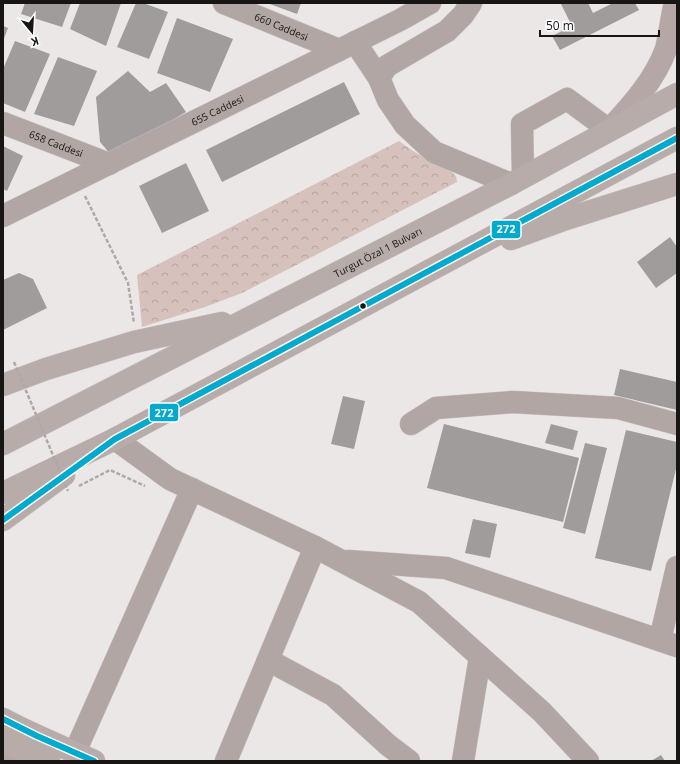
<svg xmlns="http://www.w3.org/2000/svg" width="680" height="764" font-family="'Open Sans',sans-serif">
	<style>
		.forest { fill: url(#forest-crowns) }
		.building { fill: #9f9c9b }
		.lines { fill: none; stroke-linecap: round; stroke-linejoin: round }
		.minor-casing { stroke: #c4c2c1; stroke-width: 23 }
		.major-casing { stroke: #c4c2c1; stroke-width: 23 }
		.highway-casing { stroke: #c4c2c1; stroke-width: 23 }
		.path { stroke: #b0a8a6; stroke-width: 2.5; stroke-dasharray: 4 2; stroke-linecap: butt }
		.minor { stroke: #b1a6a3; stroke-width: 22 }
		.major { stroke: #b4a7a5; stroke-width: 22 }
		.highway { stroke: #b8acaa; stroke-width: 22 }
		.path-bridge { stroke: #b0a8a6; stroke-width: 2.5; stroke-dasharray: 4 2; stroke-linecap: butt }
		.bus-1-casing { stroke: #fff; stroke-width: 9 }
		.bus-1 { stroke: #00a9ce; stroke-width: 6 }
		.bus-dot { fill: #181615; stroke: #fff; stroke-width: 1.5 }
		.labels { text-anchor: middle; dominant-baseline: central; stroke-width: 4; stroke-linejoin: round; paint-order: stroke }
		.street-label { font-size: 10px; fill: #181615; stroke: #fff }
		.line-badge { stroke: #fff; stroke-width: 1.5 }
		.badge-label { font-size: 11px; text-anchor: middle; font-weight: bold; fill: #fff }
	</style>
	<defs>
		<pattern id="forest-crowns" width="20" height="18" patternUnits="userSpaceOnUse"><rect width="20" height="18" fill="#d6c1bc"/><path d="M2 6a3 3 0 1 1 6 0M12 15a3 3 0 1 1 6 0" fill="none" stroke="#b7a5a1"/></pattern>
	</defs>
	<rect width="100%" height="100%" fill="#ebe7e6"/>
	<path class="forest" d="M399,141L413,151L431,161L450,170L456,176L457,182L242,293L205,307L142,327L137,275Z"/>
	<path class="building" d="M25,3H71L62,27L21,14Z
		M80,3H121L106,46L70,29Z
		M136,3H143L168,12L149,59L117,47Z
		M267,3H301L297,14Z
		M562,3H588L593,13L613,3H635L639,10L560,50L552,36L572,26L561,4Z
		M177,18L233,39L210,92L157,73Z
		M3,26L8,28L3,41Z
		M15,41L50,54L25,112L3,103V69Z
		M58,57L97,71L74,126L34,114Z
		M128,71L150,92L166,83L186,112L112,156L100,142L96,97Z
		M344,82L360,114L222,182L206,150Z
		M3,146L23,156L7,191L3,189Z
		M186,163L209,211L162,233L139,186Z
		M670,237L677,247V273L656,288L637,262Z
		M19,273L33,279L47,308L3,330V280Z
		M620,369L677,382V410L614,395Z
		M343,396L365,401L354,449L331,444Z
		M444,424L579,458L563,522L427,488Z
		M551,424L578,431L573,450L545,443Z
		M626,430L677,442V465L651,571L595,558Z
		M585,443L607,448L585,534L563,528Z
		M473,519L497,524L490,558L465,553Z
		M661,755L665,761H651Z"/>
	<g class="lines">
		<g class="minor-casing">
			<g id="minor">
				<path id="s1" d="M224,3L339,50"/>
				<path d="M471,3L463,15L447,31L387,66L379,78L388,100L405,125L434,152L511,184"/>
				<path d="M355,42L379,78"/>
				<path id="s2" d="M3,123L109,164"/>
				<path d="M523,177L522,124L567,99L609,130"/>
				<path id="s3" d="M3,216L400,20L430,3"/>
				<path d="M411,424L436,408L513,402L618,408L677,424"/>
				<path d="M115,439L170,479L315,547L419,602L542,712L588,761"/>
				<path d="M348,561L446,568L677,646"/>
				<path d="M660,640L677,567"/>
				<path d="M268,660L333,695L388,745L409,761"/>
				<path d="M75,752L192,489"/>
				<path d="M226,761L315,547"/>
				<path d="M463,761L480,657"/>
			</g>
		</g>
		<g class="major-casing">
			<path id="major" d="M609,130C631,106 655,80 666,49C670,34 671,18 675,3
				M3,757L12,761"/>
		</g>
		<g class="highway-casing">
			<g id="highway">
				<path d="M511,239L566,219L677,184"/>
				<path d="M3,385L46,369L134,342L222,323"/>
				<path id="s4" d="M3,444L511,184L677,94"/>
				<path d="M3,493L115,439L677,138"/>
				<path d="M3,520L64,475"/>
				<path d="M3,719C32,735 64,747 94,761"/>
				<path d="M3,742L49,761"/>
			</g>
		</g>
		<path class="path" d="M85,196L128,283L134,323
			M79,486L110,470L145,486"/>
		<use href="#minor" class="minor"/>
		<use href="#major" class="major"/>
		<use href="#highway" class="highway"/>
		<path class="path-bridge" d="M14,362L68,491"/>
		<g class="bus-1-casing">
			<path id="bus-1" d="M3,520L115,439L677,138
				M3,719L37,736L94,761"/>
		</g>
		<use href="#bus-1" class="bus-1"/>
	</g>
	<circle class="bus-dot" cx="363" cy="306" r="3.5"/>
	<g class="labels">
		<g class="street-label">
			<text stroke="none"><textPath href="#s1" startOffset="62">660 Caddesi</textPath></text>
			<text stroke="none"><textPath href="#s3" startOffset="239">655 Caddesi</textPath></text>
			<text stroke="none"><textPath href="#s2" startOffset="57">658 Caddesi</textPath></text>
			<text stroke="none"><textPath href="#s4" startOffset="421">Turgut Özal 1 Bulvarı</textPath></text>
		</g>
	</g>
	<g class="line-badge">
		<rect x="491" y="220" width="30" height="19" rx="4" fill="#00a9ce"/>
		<rect x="149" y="403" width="30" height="19" rx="4" fill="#00a9ce"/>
	</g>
	<g class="badge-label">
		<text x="506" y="233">272</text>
		<text x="164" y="417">272</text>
	</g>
	<rect width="680" height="764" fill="none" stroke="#181615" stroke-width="8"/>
	<g transform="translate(32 32) rotate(162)" stroke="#ffffff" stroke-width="3" paint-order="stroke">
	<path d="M0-3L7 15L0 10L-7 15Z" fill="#181615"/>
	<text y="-6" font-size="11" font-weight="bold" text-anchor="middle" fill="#181615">K</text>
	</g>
	<path d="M540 30v6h119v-6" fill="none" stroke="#181615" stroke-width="2"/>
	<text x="546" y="30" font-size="12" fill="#181615" stroke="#ffffff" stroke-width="3" paint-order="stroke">50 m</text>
</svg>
